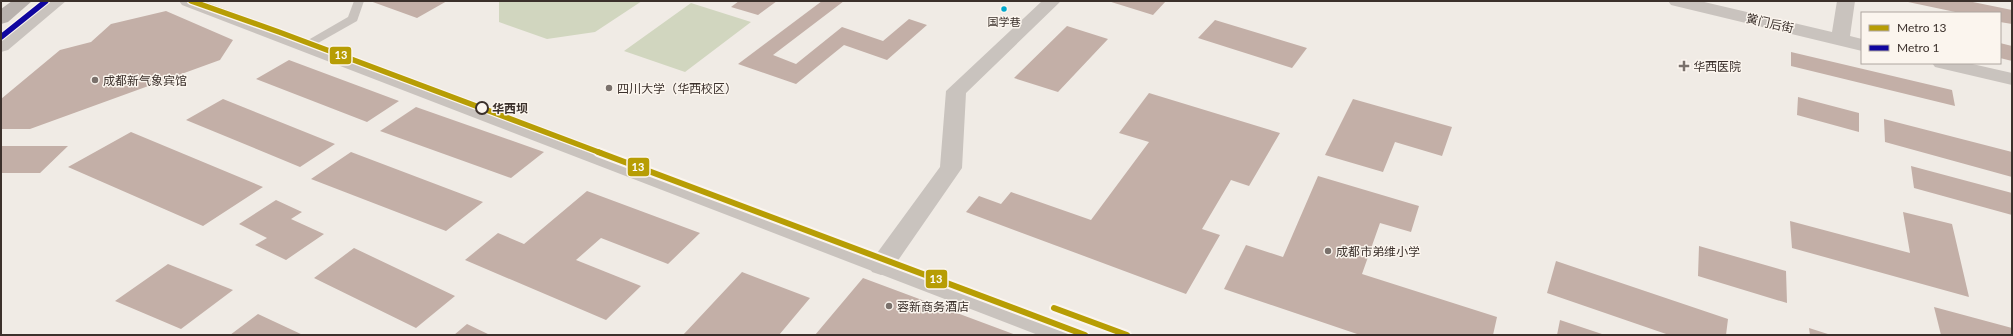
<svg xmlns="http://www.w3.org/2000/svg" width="2013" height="336" font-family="Lato,'Noto Sans SC',sans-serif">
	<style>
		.green { fill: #d1d6bf }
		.building { fill: #c3afa7 }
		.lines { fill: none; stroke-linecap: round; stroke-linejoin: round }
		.service { fill: #c9c3be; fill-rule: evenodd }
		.minor { fill: #c9c3be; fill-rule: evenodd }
		.tertiary { fill: #c9c3be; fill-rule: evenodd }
		.primary { fill: #b8b1ad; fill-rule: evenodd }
		.metro-1-far1-casing { stroke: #fbf5ee; stroke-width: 8 }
		.metro-1-casing { stroke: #fbf5ee; stroke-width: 10 }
		.metro-2-casing { stroke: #fbf5ee; stroke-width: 8 }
		.metro-1-far1 { stroke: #b79d04; stroke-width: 5.5 }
		.metro-1 { stroke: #b79d04; stroke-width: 6 }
		.metro-2 { stroke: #10069f; stroke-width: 5.5 }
		.bus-dot { fill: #00a9ce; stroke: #fbf5ee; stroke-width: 1.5 }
		.poi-dot { fill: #7a716c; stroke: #fbf5ee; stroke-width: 1.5 }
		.stop-dot { fill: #fbf5ee; stroke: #3b302b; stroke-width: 2 }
		.labels { text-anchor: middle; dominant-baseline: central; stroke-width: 3; stroke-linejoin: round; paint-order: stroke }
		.bus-label { font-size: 11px; fill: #3b302b; stroke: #fbf5ee }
		.street-label { font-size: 12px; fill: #3b302b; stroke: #fbf5ee }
		.poi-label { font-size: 12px; fill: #3b302b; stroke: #fbf5ee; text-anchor: start }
		.stop-label { font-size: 12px; font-weight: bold; fill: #3b302b; stroke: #fbf5ee; text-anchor: start }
		.line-badge { stroke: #fbf5ee; stroke-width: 1.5 }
		.badge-label { font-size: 11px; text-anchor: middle; font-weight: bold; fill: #fff }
	</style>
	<rect width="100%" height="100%" fill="#f0ebe5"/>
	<path class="green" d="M499,1H642L595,32L547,39L499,22Z
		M691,3L751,22L685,72L624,51Z"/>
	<path class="building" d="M370,1H447L417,18Z
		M739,1H777L758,15L731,7Z
		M822,1H844L773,55L796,64L842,27L883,41L909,19L927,25L887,60L844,45L796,84L738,64Z
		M1108,1H1166L1153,15Z
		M1968,1L2012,10V24L2000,22V13H1960L1908,2Z
		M166,11L233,40L220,60L30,129H1V99L60,50L91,42L111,24Z
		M1215,20L1307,48L1292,68L1198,38Z
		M1067,26L1108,39L1058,92L1014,78Z
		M2000,43L2012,46V61L2000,58Z
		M1791,52L1952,90L1955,106L1791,66Z
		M289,60L399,101L367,122L256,79Z
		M1149,93L1280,133L1249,186L1231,180L1202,229L1220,235L1186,294L966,212L979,196L1001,204L1011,192L1091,220L1149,142L1119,133Z
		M1798,97L1859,113V132L1797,115Z
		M223,99L335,144L300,167L186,120Z
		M1353,99L1452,127L1442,156L1395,142L1383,172L1325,155Z
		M416,107L544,152L511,178L380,131Z
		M1884,119L2012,152V177L1885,142Z
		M131,132L263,187L203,226L68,167Z
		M1,146H68L40,173H1Z
		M351,152L483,202L446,231L311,179Z
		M1911,166L2012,193V215L1914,188Z
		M1318,176L1419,206L1411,232L1380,223L1362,274L1497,317L1493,335H1360L1224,289L1246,245L1283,257Z
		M587,191L700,233L668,264L601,238L576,260L641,286L606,320L465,260L498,233L524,244Z
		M276,200L302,212L291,219L324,234L286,260L255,245L267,238L239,224Z
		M1903,212L1952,224L1969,297L1792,248L1790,221L1910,253Z
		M1699,246L1786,271L1787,303L1698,276Z
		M354,248L455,296L416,328L314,278Z
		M1556,261L1728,319L1726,335H1669L1547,293Z
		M168,264L233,290L181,329L115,301Z
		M742,272L810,298L779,335H683Z
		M863,278L1016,335H815Z
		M1934,307L2012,328V335H1941Z
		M258,314L303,335H230Z
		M1560,320L1605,335H1557Z
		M467,324L490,335H454Z
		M1809,328L1831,335H1810Z"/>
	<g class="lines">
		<path class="service" d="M354,1H364L357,21L311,47H303L301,45L303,43L348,17Z"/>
		<path class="minor" d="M1042,1H1061L966,93L962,168L890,272L881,275L872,272L869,266L872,260L940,167L946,91Z
			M1668,1H1700L1832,32L1837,1H1855L1850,36L1862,39V51L1671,5Z
			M1932,63H1968L2012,73V85L1935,67Z"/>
		<path class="tertiary" d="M46,1H66L8,50L1,52V37Z
			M179,1H204L890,260L1075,328L1079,335H1038L182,5Z"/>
		<path class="primary" d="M12,1H32L8,22L1,24V9Z"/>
		<g class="metro-1-far1-casing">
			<path id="metro-1-far1" d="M191,1L279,32L601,153"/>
		</g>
		<g class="metro-1-casing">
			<path id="metro-1" d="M598,152L1085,335
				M1054,308L1127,335"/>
		</g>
		<g class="metro-2-casing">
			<path id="metro-2" d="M1,37L46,1"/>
		</g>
		<use href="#metro-1-far1" class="metro-1-far1"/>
		<use href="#metro-1" class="metro-1"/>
		<use href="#metro-2" class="metro-2"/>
	</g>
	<circle class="bus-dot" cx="1004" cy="9" r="3.5"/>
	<g class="poi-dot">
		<path d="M1682 60h4v4h4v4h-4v4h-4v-4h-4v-4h4z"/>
		<circle cx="95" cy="80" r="4"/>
		<circle cx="609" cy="88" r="4"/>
		<circle cx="1328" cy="251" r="4"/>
		<circle cx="889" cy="306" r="4"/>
	</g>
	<circle class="stop-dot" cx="482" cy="108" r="6"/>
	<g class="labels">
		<g class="bus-label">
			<text x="1004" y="21">国学巷</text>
		</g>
		<g class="street-label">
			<text transform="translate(1770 23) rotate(13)">黉门后街</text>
		</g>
		<g class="poi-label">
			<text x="1693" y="66">华西医院</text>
			<text x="103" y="80">成都新气象宾馆</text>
			<text x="617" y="88">四川大学（华西校区）</text>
			<text x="1336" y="251">成都市弟维小学</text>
			<text x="897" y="306">蓉新商务酒店</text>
		</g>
		<g class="stop-label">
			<text x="492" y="108">华西坝</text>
		</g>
	</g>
	<g class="line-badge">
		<rect x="329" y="46" width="23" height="19" rx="4" fill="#b79d04"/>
		<rect x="627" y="157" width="23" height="20" rx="4" fill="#b79d04"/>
		<rect x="925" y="269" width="23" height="20" rx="4" fill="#b79d04"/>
	</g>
	<g class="badge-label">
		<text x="341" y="59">13</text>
		<text x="638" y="171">13</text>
		<text x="936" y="283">13</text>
	</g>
	<rect width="2013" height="336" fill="none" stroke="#3b302b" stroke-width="4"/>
	<rect x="1861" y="12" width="140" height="52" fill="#fbf5ee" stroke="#aea6a0"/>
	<rect x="1869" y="25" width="20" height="6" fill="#b79d04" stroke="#aea6a0"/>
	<text x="1897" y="32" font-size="12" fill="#3b302b">Metro 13</text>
	<rect x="1869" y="45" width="20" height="6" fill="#10069f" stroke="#aea6a0"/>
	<text x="1897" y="52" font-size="12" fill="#3b302b">Metro 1</text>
</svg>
